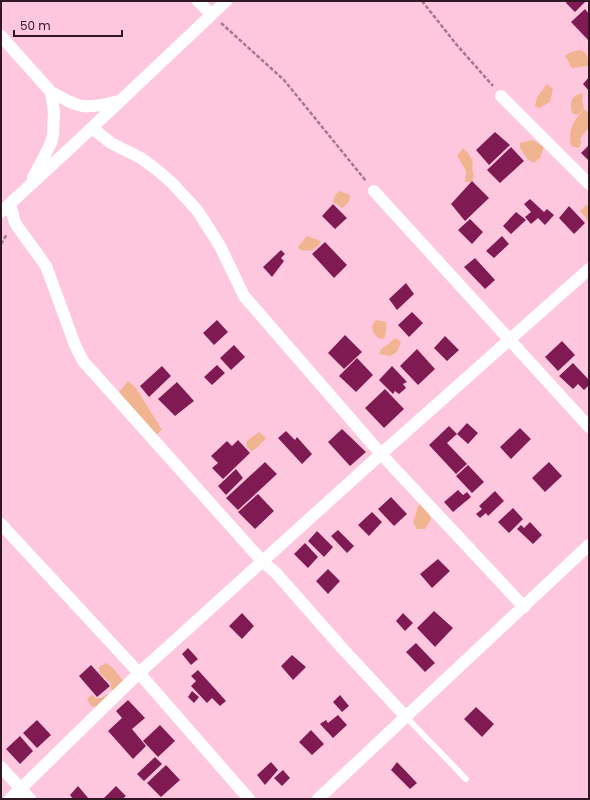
<svg xmlns="http://www.w3.org/2000/svg" width="590" height="800" font-family="Poppins,sans-serif">
	<style>
		.green { fill: #f1b490 }
		.building { fill: #7f1b52 }
		.lines { fill: none; stroke-linecap: round; stroke-linejoin: round }
		.path { stroke: #a3798b; stroke-width: 2.5; stroke-dasharray: 4 2; stroke-linecap: butt }
		.lane { stroke: #fff; stroke-width: 6 }
		.street { stroke: #fff; stroke-width: 12 }
	</style>
	<rect width="100%" height="100%" fill="#ffc7de"/>
	<path class="green" d="M580,50L586,53L588,59V66L572,68L565,56L571,52Z
		M547,84L553,89L550,102L539,108L535,106L537,97Z
		M583,93L582,100L584,108L578,115L572,113C570,101 570,96 583,93Z
		M584,109L589,113V127L580,139L581,143L579,148L571,146C567,131 574,120 584,109Z
		M533,140L544,147L540,158L534,163L528,160L520,148V143Z
		M463,148L469,154L473,162L472,169L474,175L472,182H465L466,171L457,156Z
		M339,191L350,195L349,202L342,208L333,202L335,195Z
		M586,205L589,206V226L587,219L580,211Z
		M307,236L321,241C316,250 311,252 300,250L298,247Z
		M376,320L386,322V332L384,339L378,338L373,332L372,326Z
		M395,338L401,342L397,352L390,356L379,354L381,349L387,345Z
		M128,381L136,388L162,430L156,435L117,395Z
		M259,432L266,438L258,447L252,451L246,446L247,441Z
		M419,504L429,511L431,519L425,529H417L413,522Z
		M106,663L113,668L124,682L116,691L111,689V683L100,674L99,667Z
		M92,694L95,698H101L107,694L108,700L97,707L91,706L87,699Z"/>
	<path class="building" d="M567,1H586L575,12L566,3Z
		M585,9L589,14V41L571,22Z
		M589,77V91L583,84Z
		M495,132L510,145L489,165L476,150Z
		M589,145V161L581,153Z
		M511,147L524,161L500,183L487,170Z
		M472,181L489,198L465,221L451,204Z
		M530,199L544,212L547,209L554,215L545,225L538,218L531,224L525,217L531,212L524,204Z
		M333,204L347,218L335,229L322,216Z
		M569,206L585,223L574,234L559,218Z
		M516,212L526,220L511,234L503,226Z
		M470,219L483,232L472,244L458,230Z
		M502,236L509,244L494,258L486,251Z
		M325,242L347,265L334,278L312,254Z
		M281,250L285,254L281,258L284,261L272,277L263,267Z
		M475,258L495,280L485,289L464,267Z
		M406,283L414,294L397,310L389,299Z
		M412,312L423,323L409,337L398,325Z
		M217,320L228,332L214,345L203,333Z
		M345,335L362,352L344,369L328,353Z
		M445,336L459,350L447,361L434,348Z
		M562,341L575,355L558,371L545,357Z
		M234,345L245,357L231,370L220,358Z
		M417,349L435,369L418,385L400,366Z
		M357,358L373,375L356,392L339,376Z
		M573,363L589,380V385L584,390L578,384L573,389L559,376Z
		M217,365L225,373L212,385L204,377Z
		M162,366L171,376L149,397L140,386Z
		M392,366L407,382L403,384L406,388L399,394L395,391L393,394L379,380Z
		M177,382L194,401L175,416L158,399Z
		M385,389L404,409L384,428L365,408Z
		M467,423L478,433L468,444L457,434Z
		M449,426L457,434L447,443L467,464L456,474L429,445Z
		M520,428L531,439L511,459L500,447Z
		M342,429L366,452L350,466L328,442Z
		M286,431L295,440L297,437L312,454L302,464L278,438Z
		M238,440L250,453L223,479L212,468L218,463L211,456L227,441L232,446Z
		M265,462L277,474L238,510L226,498Z
		M549,462L562,476L545,492L532,478Z
		M468,465L484,482L472,493L456,476Z
		M236,469L243,478L226,495L218,486Z
		M458,490L463,495L467,492L471,497L453,512L444,502Z
		M495,491L504,501L488,516L486,513L480,518L476,514L482,509L479,506Z
		M258,494L274,511L255,529L238,512Z
		M391,497L407,514L394,526L378,509Z
		M513,508L523,519L509,533L498,522Z
		M372,512L382,522L369,536L358,525Z
		M530,522L542,535L533,544L517,529L521,525L524,528Z
		M338,530L354,546L347,553L331,536Z
		M317,531L333,547L324,557L308,541Z
		M305,543L318,557L308,568L294,554Z
		M438,559L450,571L432,588L420,574Z
		M328,569L340,581L328,594L316,581Z
		M434,611L453,628L435,647L417,628Z
		M242,613L254,626L242,639L229,626Z
		M403,613L413,623L405,631L396,621Z
		M416,643L435,663L425,672L406,652Z
		M188,648L198,659L191,665L182,654Z
		M292,655L306,667L293,680L281,666Z
		M91,665L110,686L97,697L79,676Z
		M198,670L226,701L220,706L212,698L207,703L191,686L196,681L191,676Z
		M192,691L199,697L194,703L188,697Z
		M340,695L349,706L342,712L333,702Z
		M128,700L145,718L132,729L146,746L133,759L108,731L122,718L116,711Z
		M476,707L494,724L482,737L464,719Z
		M338,715L347,725L333,738L320,724L326,720L328,723Z
		M37,720L51,735L37,748L23,733Z
		M160,725L175,741L158,757L143,741Z
		M311,730L324,744L312,755L299,742Z
		M20,736L33,751L20,764L6,749Z
		M155,757L162,764L144,781L137,774Z
		M271,762L278,770L265,785L257,775Z
		M397,762L417,783L410,789L391,770Z
		M166,765L180,780L161,797L147,783Z
		M283,770L290,778L282,786L274,778Z
		M78,786L89,799H73L70,795Z
		M116,786L126,796L122,799H103Z"/>
	<g class="lines">
		<path class="path" d="M422,1L456,44L493,86
			M221,23L284,80L366,181
			M1,244L7,234"/>
		<path class="lane" d="M406,717L466,779"/>
		<path class="street" d="M198,1L211,14
			M1,36L51,92L54,112L53,135L51,143L33,178
			M51,92C61,97 72,105 83,106C95,108 108,103 120,101
			M501,96L589,184
			M92,128L111,143L141,158L157,170L171,182L197,210L220,246L244,296L381,454L524,607
			M374,191L589,427
			M10,204L15,223L46,266L75,345L83,361L262,561L276,573L342,648L406,717
			M1,212L80,139L226,1
			M1,524L139,673L249,799
			M1,767L30,799
			M10,799L139,673L381,454L589,269
			M318,799L589,545"/>
	</g>
	<rect width="590" height="800" fill="none" stroke="#301723" stroke-width="4"/>
	<path d="M14 30v6h108v-6" fill="none" stroke="#301723" stroke-width="2"/>
	<text x="20" y="30" font-size="12" fill="#301723" stroke="#ffc7de" stroke-width="3" paint-order="stroke">50 m</text>
</svg>
